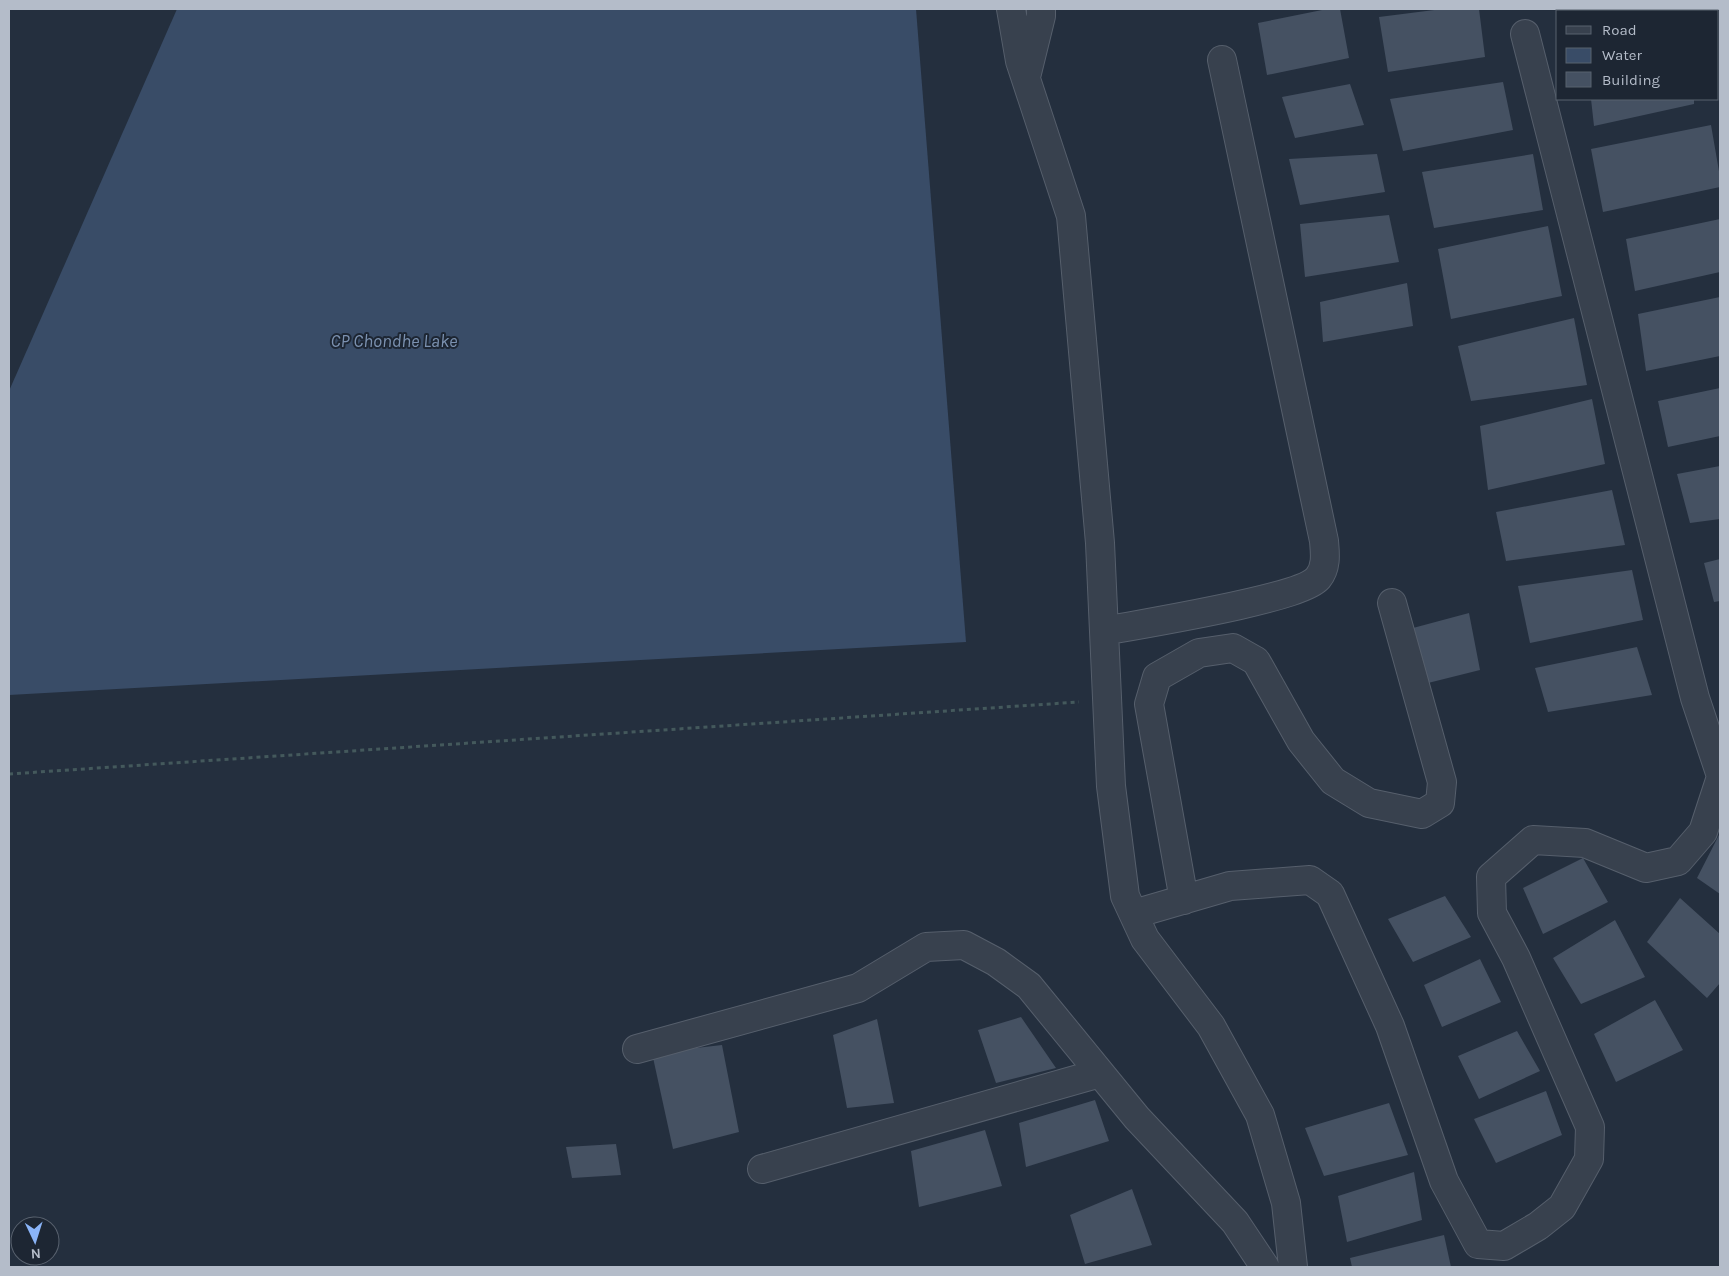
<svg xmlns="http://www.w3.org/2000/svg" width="1729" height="1276" font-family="Karla,sans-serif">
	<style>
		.water { fill: #394c67 }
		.building { fill: #455162 }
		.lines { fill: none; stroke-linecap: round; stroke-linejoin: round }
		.minor-casing { stroke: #565f6c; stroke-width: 30 }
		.path { stroke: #44595c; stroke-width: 3; stroke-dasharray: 4 4; stroke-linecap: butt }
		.minor { stroke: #38414e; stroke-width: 28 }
		.labels { text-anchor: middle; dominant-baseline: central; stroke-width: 4; stroke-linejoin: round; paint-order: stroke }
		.water-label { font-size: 18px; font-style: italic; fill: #7c92b1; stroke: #1d2633 }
	</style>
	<rect width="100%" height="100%" fill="#242f3e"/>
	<path class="water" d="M177,9H916L966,642L9,695V391Z"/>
	<path class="building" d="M1327,9H1340L1349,58L1267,75L1258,23Z
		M1442,9H1479L1485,57L1388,72L1379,17Z
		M1503,82L1513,130L1403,151L1390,99Z
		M1350,84L1364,125L1295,138L1282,97Z
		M1591,99H1694V104L1594,126Z
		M1711,125L1720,177V187L1603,212L1591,149Z
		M1377,154L1385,192L1300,205L1289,159Z
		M1533,154L1543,210L1434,228L1422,172Z
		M1389,215L1399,262L1305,277L1300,224Z
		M1720,219V272L1635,291L1626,239Z
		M1548,226L1562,296L1451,319L1438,249Z
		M1407,283L1413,326L1323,342L1320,302Z
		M1720,297V356L1646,371L1638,314Z
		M1574,318L1587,385L1471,401L1458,346Z
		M1720,388V436L1668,447L1658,401Z
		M1592,399L1605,464L1488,490L1480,426Z
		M1720,466V519L1690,523L1677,474Z
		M1612,490L1625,545L1506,561L1496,512Z
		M1720,559V601L1714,602L1704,563Z
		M1632,570L1643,620L1530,643L1518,586Z
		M1469,613L1480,670L1424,684L1413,628Z
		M1637,647L1652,695L1548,712L1535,668Z
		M1720,833V894L1697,878Z
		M1583,858L1608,902L1543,934L1523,888Z
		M1445,896L1471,937L1413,962L1388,919Z
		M1680,898L1720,934V983L1707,998L1647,942Z
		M1615,920L1645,977L1581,1004L1553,958Z
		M1480,959L1501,1002L1442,1027L1424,985Z
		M1655,1000L1683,1050L1616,1082L1594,1034Z
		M1021,1017L1056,1068L996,1083L978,1030Z
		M877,1019L894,1103L847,1108L833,1035Z
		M1517,1031L1540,1071L1479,1099L1458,1056Z
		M722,1045L739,1132L673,1149L652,1053Z
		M1546,1091L1562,1135L1496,1163L1474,1119Z
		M1095,1100L1109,1141L1026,1167L1019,1123Z
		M1389,1103L1408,1155L1324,1176L1305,1128Z
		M985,1130L1002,1186L919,1207L911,1151Z
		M616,1144L621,1175L572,1178L566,1147Z
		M1414,1172L1422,1220L1347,1242L1338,1196Z
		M1132,1189L1152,1245L1085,1264L1070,1215Z
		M1444,1235L1451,1267H1352L1350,1258Z"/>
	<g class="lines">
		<g class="minor-casing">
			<path id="minor" d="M1011,9L1020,61L1071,216L1100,543L1111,786L1125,896L1145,939L1211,1026L1260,1115L1286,1203L1293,1267
				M1525,34L1695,698L1720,773
				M1027,73L1041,16V9
				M1104,631C1140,624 1300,599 1318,578C1327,567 1325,553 1324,541L1222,60
				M1184,900L1149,704L1157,677L1199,653L1233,648L1256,661L1301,741L1333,781L1369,803L1422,814L1440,803L1442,782L1392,603
				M1134,914L1230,886L1310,880L1330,894L1390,1026L1444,1181L1478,1244L1504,1246L1538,1226L1562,1207L1589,1159L1590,1127L1516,958L1492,913L1491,877L1533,840L1585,843L1646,868L1678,861L1703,832L1720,780
				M637,1049L858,988L926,947L964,945L996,962L1029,986L1137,1118L1235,1222L1265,1267
				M762,1169L1100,1073"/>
		</g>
		<path class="path" d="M9,774L1079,702"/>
		<use href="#minor" class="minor"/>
	</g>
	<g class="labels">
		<g class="water-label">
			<text x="394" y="341">CP Chondhe Lake</text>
		</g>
	</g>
	<rect width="1729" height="1276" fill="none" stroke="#b4bcc9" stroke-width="20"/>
	<rect x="1556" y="10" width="162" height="90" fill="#1d2633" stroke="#59626f"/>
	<rect x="1566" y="26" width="25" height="8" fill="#38414e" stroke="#59626f"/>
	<text x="1602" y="35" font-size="15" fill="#b4bcc9">Road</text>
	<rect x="1566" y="48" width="25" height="15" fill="#394c67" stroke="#59626f"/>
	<text x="1602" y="60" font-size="15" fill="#b4bcc9">Water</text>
	<rect x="1566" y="72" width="25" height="15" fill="#455162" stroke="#59626f"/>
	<text x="1602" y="85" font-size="15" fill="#b4bcc9">Building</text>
	<g transform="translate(35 1241) rotate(176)"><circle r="24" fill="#1d2633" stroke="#59626f"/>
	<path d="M0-4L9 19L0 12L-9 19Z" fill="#8ab4f8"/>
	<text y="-8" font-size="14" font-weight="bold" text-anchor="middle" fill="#b4bcc9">N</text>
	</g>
</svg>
